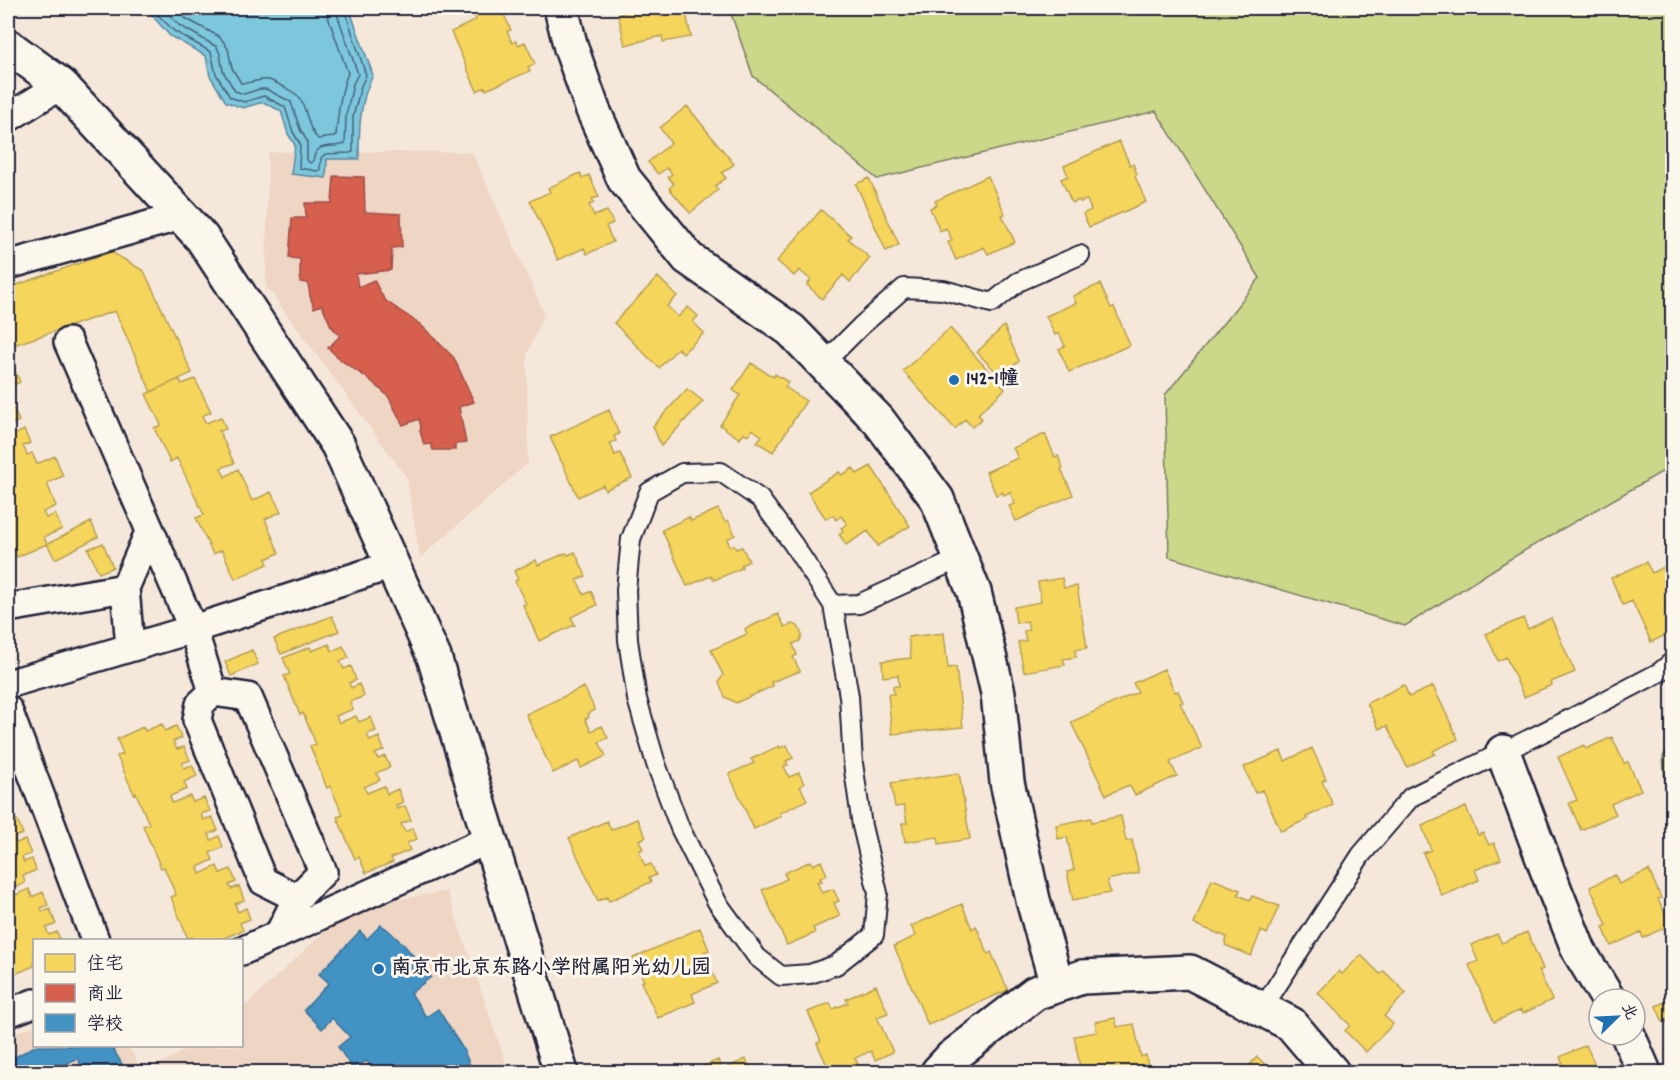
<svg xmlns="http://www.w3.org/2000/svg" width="1680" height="1080" font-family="Dekko,'LXGW WenKai TC',sans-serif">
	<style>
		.built { fill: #eed5c4 }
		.green { fill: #ccd78a; stroke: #777c62; stroke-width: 1.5 }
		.water { fill: #7dc7dd; stroke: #59859c; stroke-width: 1.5 }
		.homes { fill: #f6d55c; stroke: #b69f52; stroke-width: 1.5 }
		.shops { fill: #d6604d; stroke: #a04d48; stroke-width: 1.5 }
		.schools { fill: #4393c3; stroke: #39719a; stroke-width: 1.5 }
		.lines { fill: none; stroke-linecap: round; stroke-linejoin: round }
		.shore { stroke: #46647c; stroke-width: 1.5 }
		.service-casing { stroke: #22223b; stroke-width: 22 }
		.pedestrian-casing { stroke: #22223b; stroke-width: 32 }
		.minor-casing { stroke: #22223b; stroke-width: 38 }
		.service { stroke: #fbf7ec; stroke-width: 18 }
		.pedestrian { stroke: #fbf7ec; stroke-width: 27 }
		.minor { stroke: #fbf7ec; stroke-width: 33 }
		.poi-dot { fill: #1f6fb2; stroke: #fbf7ec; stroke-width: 2 }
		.labels { text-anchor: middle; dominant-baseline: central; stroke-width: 6; stroke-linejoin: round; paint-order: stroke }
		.poi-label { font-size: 20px; font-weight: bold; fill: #22223b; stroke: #fbf7ec; text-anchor: start }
	</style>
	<rect width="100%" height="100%" fill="#f5e8da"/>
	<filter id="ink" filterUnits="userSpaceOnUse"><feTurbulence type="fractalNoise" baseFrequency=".0167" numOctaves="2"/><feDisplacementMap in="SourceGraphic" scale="12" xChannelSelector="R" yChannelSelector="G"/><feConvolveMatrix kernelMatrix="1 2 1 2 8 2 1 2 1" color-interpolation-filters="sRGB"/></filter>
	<g filter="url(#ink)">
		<path class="built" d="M268,152H472L544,313L527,355L528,463L420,558L407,478L266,286Z
			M447,891L509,1072H146L192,1046H242V1009L326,930L389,901Z
			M34,1026V1046H128L143,1072H8V1035Z"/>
		<path class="green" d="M729,8H1672V466L1510,559L1405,626L1169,557L1165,395L1260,278L1156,111L877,179L753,76Z
			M1672,742V868L1663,757Z"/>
		<path class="water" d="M112,8H349L373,75C359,102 359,130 359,159H327L326,178L291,174L295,145L288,134L281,111L263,102L243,108L226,102L210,76L206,56L170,36L150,13Z"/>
		<path class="homes" d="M492,8H501L511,30L507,31L512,43L516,41L518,45L525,42L535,64L528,67L530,71L486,90L485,87L477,91L451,32L476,20L474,15Z
			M625,8H685L691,37L663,42L662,36L625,45L618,14L626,12Z
			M687,106L734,164L722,173L726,178L715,186L718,190L690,213L669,188L674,184L668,177L672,174L667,168L658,174L648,162L671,143L660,128Z
			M1119,141L1130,165L1133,164L1137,174L1135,176L1146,202L1089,227L1083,214L1091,210L1087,200L1080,202L1079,200L1072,203L1061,179L1068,176L1064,166Z
			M580,173L582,178L589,175L599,197L592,199L594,203L589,205L594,216L607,211L613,223L606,226L613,242L587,254L584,248L558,260L530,201L550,192L548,188Z
			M988,176L1005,214L1002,215L1015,242L988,254L984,247L956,260L948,242L952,240L946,228L940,231L930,208L937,205L935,201Z
			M869,178L899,245L886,251L856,184Z
			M821,210L851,236L848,239L870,258L850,282L843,275L822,299L807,285L811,280L799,270L794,276L777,261Z
			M111,252L144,271L192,373L151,392L115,311L8,347V288Z
			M658,277L677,296L667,306L678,317L688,307L698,316L693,322L704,333L683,353L678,348L659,368L614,323Z
			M1100,284L1111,308L1114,307L1130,345L1069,372L1059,349L1065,346L1059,333L1055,335L1046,316L1076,303L1073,296Z
			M1004,326L1019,361L1000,376L977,352Z
			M950,328L1005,389L978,414L982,419L972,427L965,419L955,429L903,371Z
			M11,361L20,382L8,387V363Z
			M751,363L773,377L775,374L788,382L785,387L806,401L773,452L757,442L762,436L752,429L749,435L744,433L740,439L720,425L740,395L733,390Z
			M179,379L182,384L195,379L211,412L202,416L206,423L221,417L226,429L219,431L234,463L221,468L225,477L238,469L252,501L271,492L281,512L265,519L279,553L266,559L268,564L235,579L222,550L213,554L196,518L204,515L177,458L170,462L154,428L161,425L146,394Z
			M687,389L703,401L661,446L653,426Z
			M13,408L19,421L8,426V410Z
			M609,410L619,434L614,436L616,441L610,443L615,455L620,453L632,478L605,490L603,485L578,497L550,437Z
			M24,430L30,443L23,446L27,455L32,453L37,464L55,456L63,476L47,483L56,506L43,512L46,518L55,514L62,529L44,537L47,544L17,557L8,536V438Z
			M1045,434L1055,457L1058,456L1063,468L1061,469L1073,495L1016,521L1009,506L1015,504L1010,492L1004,495L1002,492L996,495L986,472L1018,458L1013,448Z
			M871,466L910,526L878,546L868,531L846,545L839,534L843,531L841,528L847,524L841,516L836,520L833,515L826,519L808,492L839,472L842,475L853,468L857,474Z
			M718,509L725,522L728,520L735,535L727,539L730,547L734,545L736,549L742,547L749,561L741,565L742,568L714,580L711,576L687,586L662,530L689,517L691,521Z
			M91,522L98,537L55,559L47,544Z
			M103,543L113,567L99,573L88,549Z
			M575,552L586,576L577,580L584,595L591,591L597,605L571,617L575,625L539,641L523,605L526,604L515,581L518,579L514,571L536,560L538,565L566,553L568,555Z
			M1646,562L1652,573L1672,563V632L1651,642L1632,601L1623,605L1611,578Z
			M1062,578L1064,588L1077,586L1087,648L1075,650L1076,657L1063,659L1065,665L1024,672L1018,642L1026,641L1024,631L1029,630L1027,621L1016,623L1014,607L1041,602L1038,582Z
			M778,614L785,627L792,624L798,626L802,635L800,641L793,644L797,655L793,657L800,671L771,682L773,686L736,703L725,697L719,682L723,675L711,650L747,634L745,629Z
			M332,616L339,631L281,654L274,639Z
			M1523,618L1528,629L1551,618L1575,672L1551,682L1552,685L1524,697L1506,657L1498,661L1486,634Z
			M944,633L948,668L956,667L963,727L892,734L888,694H894L893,686H899L898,675L883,677L882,661L911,658L908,637Z
			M329,644L332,651L343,646L349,658L340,661L344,669L351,666L356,680L349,683L351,688L359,684L364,696L350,702L353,709L336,716L339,723L356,716L359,722L371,717L376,731L367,734L370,741L379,737L384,750L375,754L378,759L385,756L390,767L376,773L380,780L364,787L367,793L384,786L387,794L398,789L403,802L396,805L397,809L405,806L411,820L401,824L405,832L413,828L417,839L407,843L410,850L391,858L393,862L366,873L359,857L355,859L337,817L343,815L330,786L327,788L310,746L316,744L303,713L300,715L284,676L290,674L283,658L310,647L312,651Z
			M252,650L258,664L231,676L225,662Z
			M1164,669L1175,692L1178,691L1183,702L1180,703L1202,748L1170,762L1177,776L1135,795L1129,785L1106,795L1071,722L1138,692L1133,683Z
			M1404,685L1409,697L1433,686L1458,739L1433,751L1435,754L1407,767L1387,726L1379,729L1367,703Z
			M584,687L595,710L588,714L589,717L585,719L591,731L602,726L608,738L599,742L606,756L581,768L578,761L553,773L526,714Z
			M162,724L165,731L176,726L182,738L173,741L177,749L184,747L190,760L182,763L184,768L192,765L197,776L184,782L187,789L170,796L172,803L190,796L193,802L204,798L210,811L201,814L203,820L212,817L218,830L209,834L211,840L219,836L223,847L210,853L213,860L198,867L200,874L217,866L220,873L231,869L236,882L229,885L231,889L239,886L244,900L235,904L238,912L246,908L250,919L240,923L243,930L224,938L225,940H194L192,937L188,939L171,897L176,895L164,867L161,868L143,826L149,824L136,793L134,794L117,756L123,754L117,739L143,727L145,731Z
			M1612,737L1624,763L1628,762L1641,790L1611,804L1616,814L1581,830L1569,803L1577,800L1558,757L1584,745L1586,749Z
			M787,745L793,758L786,761L788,765L784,766L789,777L799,773L804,784L800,786L807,800L780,813L781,816L754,829L729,774L754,763L751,759L779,746L780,748Z
			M1312,748L1326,779L1322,781L1333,805L1306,817L1308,819L1281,831L1262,790L1255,793L1244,767L1281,751L1285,761Z
			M959,773L970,839L939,844L938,837L905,842L902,823H907L904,806L895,807L891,783Z
			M1466,807L1478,835L1483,833L1489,845L1494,843L1501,859L1475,870L1479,880L1442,896L1423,853L1431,850L1422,826Z
			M1121,816L1126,841L1132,840L1139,873L1107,880L1110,893L1073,900L1067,872L1074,870L1067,837L1058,839L1056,825L1091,818L1092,822Z
			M637,819L646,837L639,840L643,849L639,851L645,866L651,864L656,875L649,878L651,882L609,901L607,897L598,901L569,838L607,821L611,830Z
			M17,820L23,834L14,837L16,843L25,840L31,854L22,857L24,862L32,859L36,870L23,876L25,883L10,890L13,896L29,889L32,897L43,892L48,905L41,908L43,912L50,909L56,924L46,928L49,935L57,932L60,940H34V966L10,976L8,971V824Z
			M811,861L813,865L821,861L827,875L820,878L822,881L817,882L822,893L833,889L839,901L834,903L840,916L813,928L815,933L787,945L762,890L787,879L784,873Z
			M1649,870L1661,898L1658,899L1670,925L1643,938L1641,932L1611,946L1603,927L1607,925L1590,887L1615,875L1619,884Z
			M1212,879L1240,890L1238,895L1250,900L1252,896L1279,906L1267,934L1261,931L1251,956L1225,945L1227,937L1194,924Z
			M962,904L972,929L976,926L988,954L991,952L1008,990L928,1025L894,946L916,936L911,926Z
			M700,928L709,950L704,952L705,955L699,958L705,971L710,968L717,983L692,994L695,1002L658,1018L641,982L644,981L633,958Z
			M1527,932L1543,969L1539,971L1552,1000L1522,1014L1521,1010L1494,1022L1469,965L1478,961L1471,945L1497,934L1502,943Z
			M1361,955L1380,974L1384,971L1406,993L1384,1016L1393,1024L1366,1052L1345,1031L1350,1025L1318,993L1339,971L1342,974Z
			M876,985L888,1013L877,1017L893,1052L875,1060L871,1051L855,1058L859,1066L843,1072H830L817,1043L821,1041L808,1012L830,1003L833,1009L848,1003L846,999Z
			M1672,999V1034L1667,1021L1663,1022L1656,1006Z
			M1115,1018L1117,1027L1134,1024L1141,1057L1146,1055L1149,1072H1081L1074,1036L1097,1032L1095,1022Z
			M1586,1045L1598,1071L1595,1072H1542L1563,1063L1560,1057Z
			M1257,1057L1274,1072H1243Z
			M746,1059L752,1072H690L718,1060L722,1070Z"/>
		<path class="shops" d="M334,176L364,177L365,212L401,214L402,247L392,248L391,270L356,274L358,287L374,280L381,294L386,301L421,325L454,358L474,402L459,407L466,443L455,444V450H433L431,444L424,445L420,431L421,427L419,419L403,425L388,396L370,380L342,361L328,348L340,336L331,326L322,305L314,308L310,296L308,283L300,282V259L289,258L292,218H306L305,203H332Z"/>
		<path class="schools" d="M381,925L387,929L405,946L431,977L411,993L426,1017L438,1009L463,1049L473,1072H372L367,1061L352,1068L338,1047L350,1037L332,1018L322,1029L304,1010L329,983L319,974L360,931L367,939Z
			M35,1046H111L127,1072H85L77,1058L52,1072H8V1061Z"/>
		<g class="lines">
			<path class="shore" d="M151,8L174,31L211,52L216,74L230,97L244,102L264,96L285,107L293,132L300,144L299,168L317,171L320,170L321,158L325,154L350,153L353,152V117L361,86L366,75L344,8
				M163,8L179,25L217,47L220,54L223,71L235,91L244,94L260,89H266L291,102L300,129L307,141V160L310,163L313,161C317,140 331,149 345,144L346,116L353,84L358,74L337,14L336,8
				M175,8L185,18L218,36L223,41L228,49L232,68L241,83C250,84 259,78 269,80C273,81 278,84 282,86C287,89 294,92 298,96C308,108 306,127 318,139L334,137L336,135C338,114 340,93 348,73L328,17L327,8"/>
			<g class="service-casing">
				<path id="service" d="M824,363L861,326L904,288L943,290L992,303L1018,282L1080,255
					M833,605L849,696L853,763L862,826L878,893L874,935L836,965L810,974L781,976L757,957L717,902L680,828L656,764L637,699L628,640L626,590L631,539L649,492L682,473L721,472L760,499L793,544L833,605L859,604L961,558
					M1262,1009L1361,855L1411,797L1572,718L1660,672L1672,662"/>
			</g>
			<g class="pedestrian-casing">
				<path id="pedestrian" d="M8,118L61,85
					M8,265L181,216
					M68,342L193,629L213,692L248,697L323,872L297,898L279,934
					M8,608L125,588
					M130,647L125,588L150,530
					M8,684L193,629L392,565
					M213,692L200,704L197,720L263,881L297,898
					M8,710L95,940
					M242,951L490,839
					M8,1013L34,1003"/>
			</g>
			<g class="minor-casing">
				<path id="minor" d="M561,8L571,48L593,110L624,179L688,258L791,330L879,421L937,499L974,592L998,693L1007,782L1033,900L1057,985
					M8,46L61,85L202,238L338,445L434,657L561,1072
					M1503,752L1554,888L1579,951L1608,999
					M1628,1035L1644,1072
					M938,1072L952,1057L1035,993L1082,977L1190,972L1291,1024L1332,1072"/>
			</g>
			<use href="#service" class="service"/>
			<use href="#pedestrian" class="pedestrian"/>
			<use href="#minor" class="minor"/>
		</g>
	</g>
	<g class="poi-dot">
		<circle cx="954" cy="380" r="6"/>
		<circle cx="379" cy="969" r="6"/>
	</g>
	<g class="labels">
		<g class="poi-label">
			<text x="966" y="380">142-1幢</text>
			<text x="391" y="969">南京市北京东路小学附属阳光幼儿园</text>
		</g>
	</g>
	<rect width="1680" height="1080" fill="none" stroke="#fbf7ec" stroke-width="30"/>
	<rect x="15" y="15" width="1650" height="1050" fill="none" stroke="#22223b" stroke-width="2" filter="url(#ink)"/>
	<rect x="33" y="939" width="210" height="108" fill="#fbf7ec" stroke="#a4a2a5" stroke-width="1.5"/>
	<rect x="45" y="954" width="30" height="18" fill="#f6d55c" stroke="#a4a2a5" stroke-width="1.5"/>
	<text x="87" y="969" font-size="18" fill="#22223b">住宅</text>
	<rect x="45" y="984" width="30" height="18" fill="#d6604d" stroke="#a4a2a5" stroke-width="1.5"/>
	<text x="87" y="999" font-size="18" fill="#22223b">商业</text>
	<rect x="45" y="1014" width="30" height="18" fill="#4393c3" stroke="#a4a2a5" stroke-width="1.5"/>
	<text x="87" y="1029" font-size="18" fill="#22223b">学校</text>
	<g transform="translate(1617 1017) rotate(66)"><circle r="28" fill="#fbf7ec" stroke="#a4a2a5" stroke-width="1.5"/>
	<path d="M0-4.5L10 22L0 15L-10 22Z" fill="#1f6fb2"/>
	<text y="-9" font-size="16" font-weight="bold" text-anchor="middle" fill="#22223b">北</text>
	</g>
</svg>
